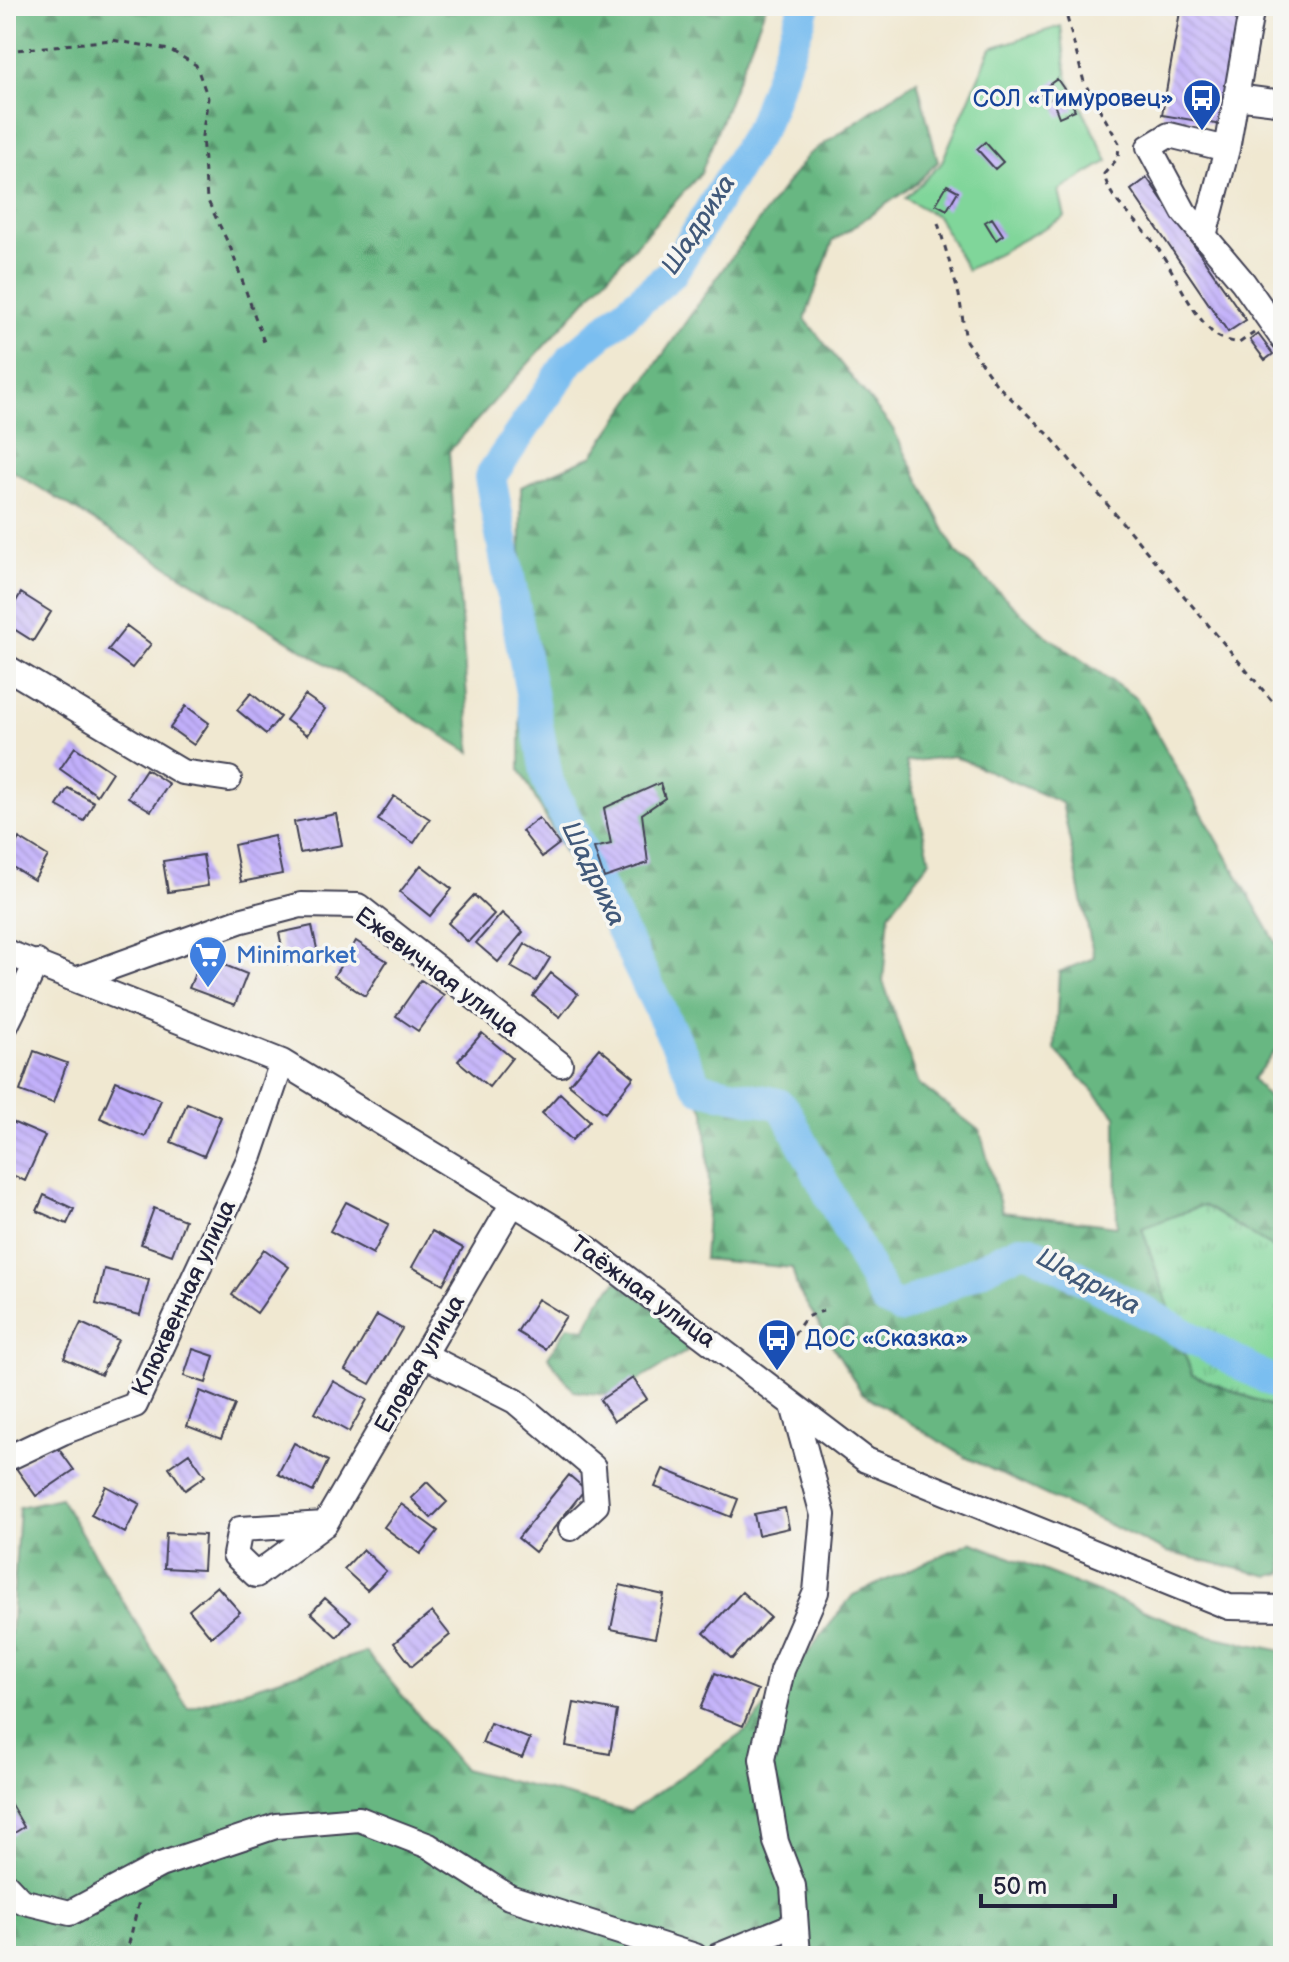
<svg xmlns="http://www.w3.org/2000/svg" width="1289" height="1962" font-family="'Balsamiq Sans',sans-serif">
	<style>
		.grass { fill: url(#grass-tufts); stroke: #517c6a; stroke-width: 2 }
		.forest { fill: url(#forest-firs); stroke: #456c5e; stroke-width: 2; fill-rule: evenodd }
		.green { fill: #80d69a; stroke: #517c6a; stroke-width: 2 }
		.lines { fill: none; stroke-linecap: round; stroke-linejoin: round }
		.river { stroke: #7abef0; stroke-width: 32 }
		.building { fill: url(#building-back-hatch) }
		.minor-casing { stroke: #414052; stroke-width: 28 }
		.path { stroke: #414052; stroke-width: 3; stroke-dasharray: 6 6; stroke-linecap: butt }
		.minor { stroke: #fff; stroke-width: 24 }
		.labels { text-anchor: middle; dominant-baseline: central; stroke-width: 7; stroke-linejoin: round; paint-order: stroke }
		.transit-label { font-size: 24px; fill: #164399; stroke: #f6f6f2; text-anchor: end }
		.shop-label { font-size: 24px; fill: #366cbe; stroke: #f6f6f2; text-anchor: start }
		.street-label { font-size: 24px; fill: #22223b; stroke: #f6f6f2 }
		.water-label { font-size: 26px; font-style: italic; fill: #41597a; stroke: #f6f6f2 }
	</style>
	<defs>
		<pattern id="grass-tufts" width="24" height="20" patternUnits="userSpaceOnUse" patternTransform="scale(2)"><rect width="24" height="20" fill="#80d69a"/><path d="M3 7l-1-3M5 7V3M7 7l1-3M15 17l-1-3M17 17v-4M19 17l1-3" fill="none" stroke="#6eb786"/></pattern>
		<pattern id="forest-firs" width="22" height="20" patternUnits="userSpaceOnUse" patternTransform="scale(2)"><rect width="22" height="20" fill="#68b782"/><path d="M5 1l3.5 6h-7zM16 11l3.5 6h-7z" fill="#55946c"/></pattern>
		<pattern id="building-back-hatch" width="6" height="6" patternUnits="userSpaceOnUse" patternTransform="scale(2)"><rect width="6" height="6" fill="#c1affa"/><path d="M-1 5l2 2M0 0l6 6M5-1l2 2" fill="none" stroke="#a696d7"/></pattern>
	</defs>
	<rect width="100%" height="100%" fill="#f6f6f2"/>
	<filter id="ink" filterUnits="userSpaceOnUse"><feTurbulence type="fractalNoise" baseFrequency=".0125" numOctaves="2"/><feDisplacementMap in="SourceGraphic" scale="16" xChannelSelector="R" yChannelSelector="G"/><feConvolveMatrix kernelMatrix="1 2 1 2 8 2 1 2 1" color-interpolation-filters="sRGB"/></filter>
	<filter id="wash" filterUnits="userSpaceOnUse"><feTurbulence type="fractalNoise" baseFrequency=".006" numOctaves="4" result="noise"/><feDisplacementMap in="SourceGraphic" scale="32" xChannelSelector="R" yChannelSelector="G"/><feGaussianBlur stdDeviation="1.8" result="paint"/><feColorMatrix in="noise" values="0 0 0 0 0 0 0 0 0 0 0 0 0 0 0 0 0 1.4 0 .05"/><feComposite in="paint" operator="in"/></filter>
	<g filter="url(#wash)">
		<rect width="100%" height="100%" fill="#f0e8d1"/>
		<path class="grass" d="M1203,1205L1283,1254V1411L1192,1375L1141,1228Z"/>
		<path class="forest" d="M6,6H766L701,173L449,451L471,753L6,467Z
			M917,80L938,162L914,185L833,241L805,319L893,429L956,552L1043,633L1137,699L1280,950L1283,961V1041L1253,1079L1283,1115V1254L1203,1205L1142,1228L1192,1375L1283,1411V1573L1270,1576L1167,1552L965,1457L862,1393L798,1290L792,1268L704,1259L709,1183L705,1112L520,770L521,487L592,456L725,266L808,155ZM954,756L1062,803L1094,958L1059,972L1055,1050L1116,1116L1117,1226L1002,1212L980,1131L919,1084L883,981L889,914L930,860L906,762Z
			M617,1281L678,1326L687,1351L613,1396L574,1391L548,1357L568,1326L586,1329L598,1302Z
			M60,1498L188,1708L366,1652L463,1769L630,1812L747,1730L853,1595L971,1542L1206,1635L1283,1651V1956H6V1636L11,1633L19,1507Z"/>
		<path class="green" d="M1061,26L1067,77L1108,161L1059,191L1065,217L967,270L938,217L905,198L941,164L991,48Z"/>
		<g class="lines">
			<path class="river" d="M805,6L763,124L671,274L571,359L490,477L548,782L695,1081L701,1088L778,1104L785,1110L885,1300L900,1308L1020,1250L1031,1251L1283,1387"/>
		</g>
		<g id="blocks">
			<path class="building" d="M1181,6H1249L1228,126L1162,115Z
				M1057,79L1064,89L1046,102L1039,92Z
				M1069,97L1075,110L1059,117L1054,104Z
				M985,142L1003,162L995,169L977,149Z
				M1147,178L1246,320L1228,332L1131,190Z
				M947,185L958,191L947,210L936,204Z
				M992,218L1003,235L996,240L985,222Z
				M1258,334L1273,354L1265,360L1250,340Z
				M21,593L51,612L33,641L6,624V618Z
				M127,626L151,644L132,668L108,650Z
				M251,693L280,717L266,734L237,710Z
				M305,695L325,709L307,735L286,720Z
				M186,706L209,723L194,745L170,728Z
				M75,747L112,772L97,795L60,769Z
				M146,769L169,784L151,811L128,797Z
				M660,783L665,798L642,814L648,863L604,878L594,848L611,844L604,808Z
				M68,788L94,802L84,821L57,806Z
				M394,796L430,819L414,843L378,820Z
				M336,814L342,845L300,853L294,822Z
				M539,818L559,844L542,857L522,831Z
				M274,836L282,874L241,882L234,845Z
				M19,838L48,856L34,880L6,863Z
				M203,855L208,886L168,892L163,861Z
				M421,865L452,889L430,916L400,892Z
				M474,895L494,914L468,942L448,923Z
				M502,913L523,932L498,962L476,943Z
				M312,926L319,958L286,965L279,933Z
				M356,941L387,961L365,996L334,976Z
				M525,944L550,958L536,981L511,967Z
				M202,956L247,974L235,1005L189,988Z
				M551,973L578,994L560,1017L533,996Z
				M421,980L444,995L418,1031L396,1016Z
				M482,1033L512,1058L489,1087L458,1061Z
				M599,1048L634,1077L605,1113L569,1084Z
				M34,1051L67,1063L53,1103L20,1091Z
				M116,1081L161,1100L145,1137L100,1118Z
				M560,1093L590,1121L572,1140L542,1113Z
				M187,1103L221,1117L204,1156L171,1142Z
				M12,1122L45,1136L25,1181L6,1172V1136Z
				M44,1195L74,1209L67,1224L37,1211Z
				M346,1202L389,1224L373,1254L330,1231Z
				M154,1208L185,1220L172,1255L141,1244Z
				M432,1231L463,1248L443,1284L412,1267Z
				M264,1249L289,1267L257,1313L232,1295Z
				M104,1269L149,1280L140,1315L96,1304Z
				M538,1299L566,1316L545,1349L517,1332Z
				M377,1315L402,1329L370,1384L345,1370Z
				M81,1323L118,1340L101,1375L64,1358Z
				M193,1349L214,1356L206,1383L184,1376Z
				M633,1378L647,1399L614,1421L600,1400Z
				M333,1381L367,1400L349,1432L315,1413Z
				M200,1391L235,1405L221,1439L187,1426Z
				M53,1441L74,1470L36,1496L16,1468Z
				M294,1443L328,1461L313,1492L278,1474Z
				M189,1453L205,1476L185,1490L169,1467Z
				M663,1469L738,1499L731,1517L655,1487Z
				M569,1475L585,1489L535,1552L518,1538Z
				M427,1482L447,1502L431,1518L411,1498Z
				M106,1486L140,1504L125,1533L91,1515Z
				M401,1504L438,1531L420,1554L384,1527Z
				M785,1508L789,1528L758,1535L754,1514Z
				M166,1533L205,1535L203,1570L164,1568Z
				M363,1549L386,1571L367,1590L344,1569Z
				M620,1585L664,1595L655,1638L611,1629Z
				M217,1586L240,1612L211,1637L189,1610Z
				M742,1592L770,1617L732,1659L704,1633Z
				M325,1598L351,1621L337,1637L311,1613Z
				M432,1612L450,1635L412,1666L394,1643Z
				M715,1673L758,1690L743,1726L700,1709Z
				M574,1703L617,1711L610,1754L566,1746Z
				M490,1723L530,1739L522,1758L482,1743Z
				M6,1796L24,1827L6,1838Z"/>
		</g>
	</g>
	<g filter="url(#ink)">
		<use href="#blocks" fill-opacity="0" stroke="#414052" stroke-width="2"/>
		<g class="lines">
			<g class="minor-casing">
				<path id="minor" d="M1236,97L1283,103
					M1227,149L1252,6
					M1204,236L1227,149L1169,135L1149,147L1184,212L1243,282L1283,339
					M6,667L182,772L229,779
					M6,952L282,1062L587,1248L866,1460L1229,1607L1283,1608
					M78,979L239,921L301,905L358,906L560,1064
					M6,1025L37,962
					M426,1356L515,1401L593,1467L596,1505L571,1528
					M793,1405L823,1515L816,1592L782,1670L762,1759L776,1842L793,1886L798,1956
					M6,1459L63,1432L135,1405L249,1159L282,1062
					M325,1524L256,1575L235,1555L240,1529L325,1524L513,1203
					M6,1885L21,1901L70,1913L160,1865L276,1826L359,1819L429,1846L509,1897L695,1956
					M718,1956L794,1925"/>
			</g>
			<path class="path" d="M1064,6L1084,82L1119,143L1118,158L1104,174C1110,201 1129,212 1146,233C1173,263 1183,302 1211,331C1217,338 1229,341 1239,343L1254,333
				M6,51L112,40L170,50L196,65L208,98L202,136L207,199L231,249L264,342
				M938,223L959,295L966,341L996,384L1049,435L1283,714
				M773,1365L806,1317L823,1311
				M126,1956L139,1901"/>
			<use href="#minor" class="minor"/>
		</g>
	</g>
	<defs>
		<g id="bus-pin" transform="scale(2)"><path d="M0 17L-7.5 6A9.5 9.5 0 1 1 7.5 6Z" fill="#1a4fb4" stroke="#f6f6f2"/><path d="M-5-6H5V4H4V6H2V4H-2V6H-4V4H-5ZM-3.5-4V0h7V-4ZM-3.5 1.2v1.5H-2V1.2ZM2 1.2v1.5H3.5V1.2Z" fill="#fff"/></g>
		<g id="supermarket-pin" transform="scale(2)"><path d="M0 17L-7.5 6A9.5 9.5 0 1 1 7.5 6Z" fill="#3f7fe0" stroke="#f6f6f2"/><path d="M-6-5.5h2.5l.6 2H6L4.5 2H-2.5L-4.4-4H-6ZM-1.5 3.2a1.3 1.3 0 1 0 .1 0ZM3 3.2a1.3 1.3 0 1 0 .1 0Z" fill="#fff"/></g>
	</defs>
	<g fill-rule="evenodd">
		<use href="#bus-pin" x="1202" y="98"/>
		<use href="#supermarket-pin" x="208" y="955"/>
		<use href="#bus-pin" x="777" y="1338"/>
	</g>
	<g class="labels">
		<g class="transit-label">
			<text x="1174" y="98">СОЛ «Тимуровец»</text>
			<text x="805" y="1338" text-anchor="start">ДОС «Сказка»</text>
		</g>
		<g class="shop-label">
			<text x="236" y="955">Minimarket</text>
		</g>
		<g class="street-label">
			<text transform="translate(437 972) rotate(37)">Ежевичная улица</text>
			<text transform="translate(643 1292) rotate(36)">Таёжная улица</text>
			<text transform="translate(184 1298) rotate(-65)">Клюквенная улица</text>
			<text transform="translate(420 1364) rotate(-60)">Еловая улица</text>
		</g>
		<g class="water-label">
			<text transform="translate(699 225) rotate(-57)">Шадриха</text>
			<text transform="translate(593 874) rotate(64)">Шадриха</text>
			<text transform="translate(1088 1282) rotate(28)">Шадриха</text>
		</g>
	</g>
	<rect width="1289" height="1962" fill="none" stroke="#f6f6f2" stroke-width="32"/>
	<path d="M981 1894v12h134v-12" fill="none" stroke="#22223b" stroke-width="4"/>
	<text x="993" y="1894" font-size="24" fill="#22223b" stroke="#f6f6f2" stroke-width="6" paint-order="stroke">50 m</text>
</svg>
